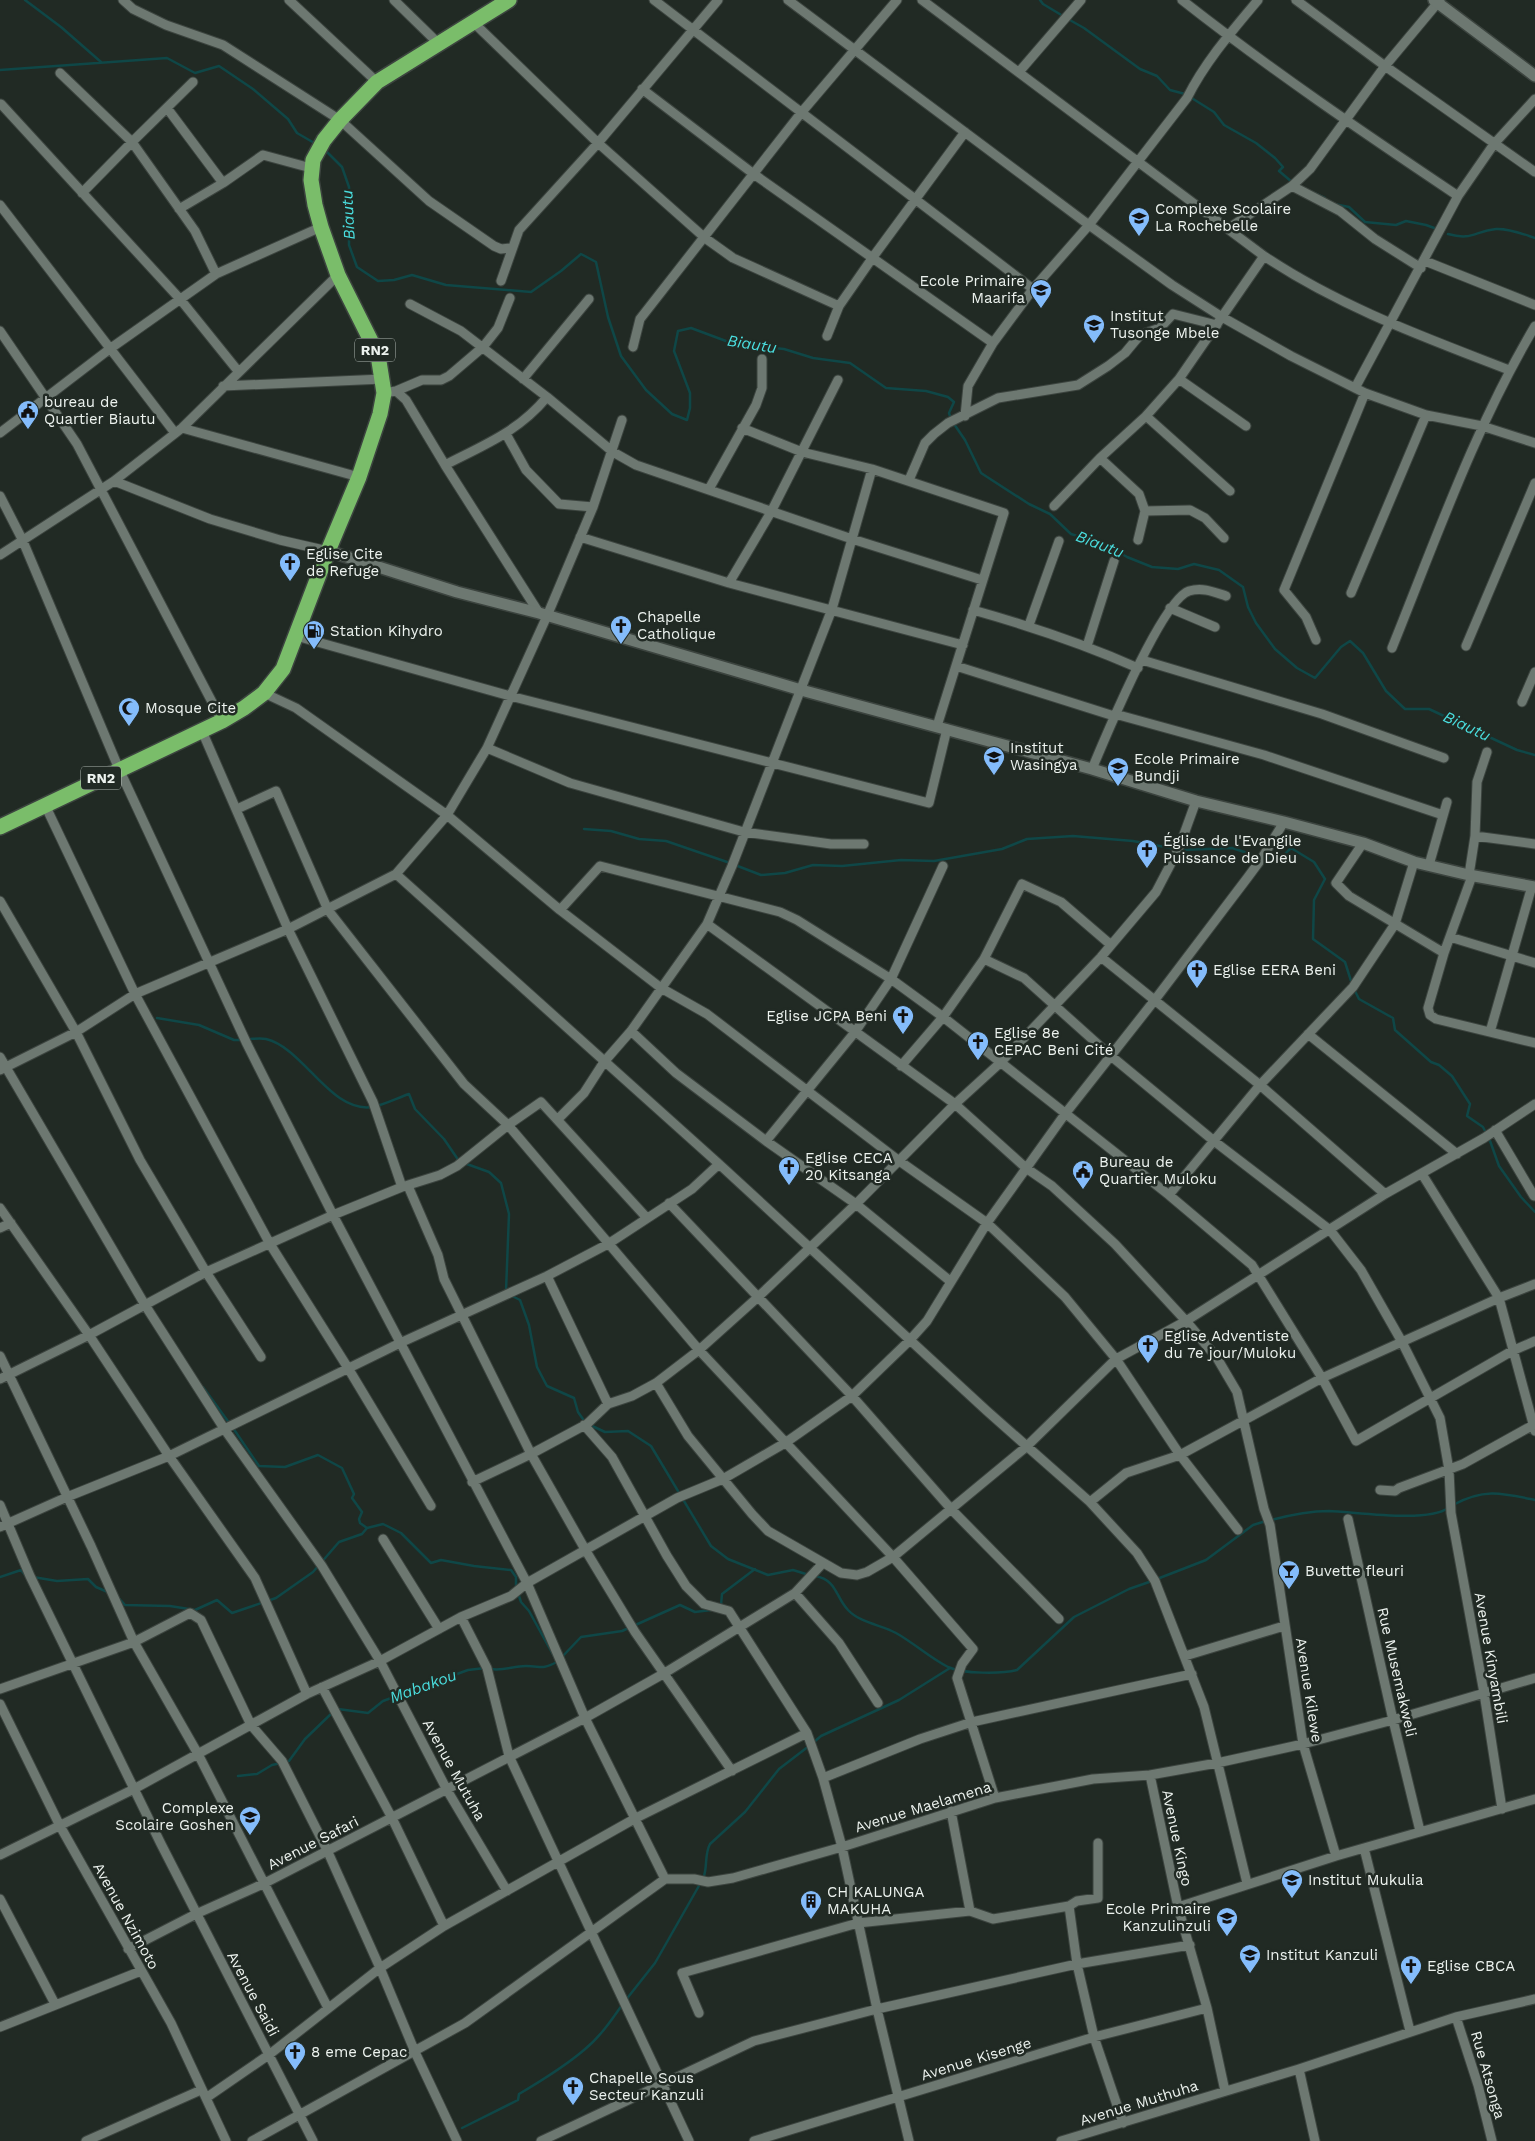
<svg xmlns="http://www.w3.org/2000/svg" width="1535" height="2141" font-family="'Work Sans',sans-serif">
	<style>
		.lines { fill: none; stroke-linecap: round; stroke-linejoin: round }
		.stream { stroke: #0f4747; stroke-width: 2.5 }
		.street-casing { stroke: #3c443f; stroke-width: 11 }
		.secondary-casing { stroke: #3c443f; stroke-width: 14 }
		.highway-casing { stroke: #3c443f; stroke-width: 18 }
		.street { stroke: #6d7871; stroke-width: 9 }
		.secondary { stroke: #6d7871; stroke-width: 11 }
		.highway { stroke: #7abd6a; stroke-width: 15 }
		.labels { text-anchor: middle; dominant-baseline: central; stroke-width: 5; stroke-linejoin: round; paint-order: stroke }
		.shield { fill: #212a24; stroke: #afb6b1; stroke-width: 1 }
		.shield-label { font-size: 14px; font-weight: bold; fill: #ecf2ee }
		.poi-label { font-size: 15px; fill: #ecf2ee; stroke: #212a24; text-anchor: start }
		.street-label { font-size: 15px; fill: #ecf2ee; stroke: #212a24 }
		.water-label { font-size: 16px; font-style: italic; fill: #4adedf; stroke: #212a24 }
	</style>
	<rect width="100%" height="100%" fill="#212a24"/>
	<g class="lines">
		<path class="stream" d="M25,0L61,27L101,62
			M1040,0L1043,4L1063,16
			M1068,19L1084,28L1140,69L1157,76L1170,90L1185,94
			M0,70L167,58L195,73L219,66L253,89L288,119L297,133L316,144
			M1190,97L1214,112L1224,125L1256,143L1275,158L1283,167L1279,171L1292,182
			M325,150L342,167L349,187V245L357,267L378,281L394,280L412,275L446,285L531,292L561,271L581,254L596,262L608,317L621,356L646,390L672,414L687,420L690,408V393L674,351L678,331L691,328L734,344L784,349L813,358L850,363L886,388L926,391L948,397L954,402L949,413L951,419
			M1303,188L1325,198
			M1334,204L1349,207L1365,222L1396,225L1406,221L1426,225L1437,229
			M1448,234C1473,241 1474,231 1496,229C1508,228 1523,234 1535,238
			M954,424L965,440L981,473L1029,504L1050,514L1071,534L1107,545L1127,557L1152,567L1178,569L1194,564L1219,570L1243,587L1248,607L1256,623L1275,649L1297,668L1315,678L1341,647L1350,641L1363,653L1386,691L1405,709H1429L1517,750L1535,755
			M584,829L611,831L639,839L666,841L730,863
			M1265,858H1281L1291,848L1314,862L1325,879L1314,900L1313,939L1345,962L1352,984
			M735,865L761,875L785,873L813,865L842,866L901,860L934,861L1002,849L1027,839L1073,836L1133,841L1181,850L1232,848L1260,857
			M1354,989L1359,999L1393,1018L1395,1030L1431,1062L1439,1065L1452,1076L1470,1104L1467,1116L1483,1127L1486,1133
			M157,1018L199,1025L234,1040H241
			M247,1039C253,1039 261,1038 266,1039C304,1048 330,1113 372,1107C384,1105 397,1098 409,1094L415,1109L444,1139L459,1161
			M1489,1138L1499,1166L1521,1197L1535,1212
			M464,1163L489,1172L501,1183L509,1214L506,1291
			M510,1295L520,1300L529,1325L537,1367L547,1386L574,1398L578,1412L585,1422
			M203,1387L230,1424
			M590,1425L605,1432L628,1431L651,1446L711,1546L728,1559L768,1575L793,1570L809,1575
			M233,1428L259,1466L285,1467L318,1455L342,1468L354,1494L352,1498L362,1512L359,1519L360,1523L367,1528
			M1453,1505C1484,1488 1502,1493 1535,1500
			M1271,1520C1290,1515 1310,1511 1329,1511C1356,1512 1428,1523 1448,1508
			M815,1576C837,1580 835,1596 848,1610C860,1623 882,1625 896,1633C914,1643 930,1658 948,1667C963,1674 1001,1674 1017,1670L1074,1617L1129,1589L1152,1581
			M0,1577L21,1570L25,1575
			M33,1577L57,1581L88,1579L96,1587L110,1593
			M1157,1579L1206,1560L1253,1525L1266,1521
			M518,1593L521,1602L529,1611L556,1660
			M117,1596L125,1605L170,1606L195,1610L217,1600L232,1613L276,1598L313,1572L339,1542L362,1534L367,1528L383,1524L401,1533L431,1563L441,1560L474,1566L511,1570L516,1577V1588
			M718,1606L721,1605L722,1594L755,1569
			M561,1658L581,1637L622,1631L680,1605L695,1612L711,1610
			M490,1669C506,1671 512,1666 526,1666C542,1666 541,1670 557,1662
			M338,1709L368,1713L383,1701L468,1670L485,1668
			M814,1742L821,1736L899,1700L950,1668
			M286,1762L289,1761L305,1739L333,1712
			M238,1776L257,1774L272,1765L281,1763
			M703,1879C708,1867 704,1855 710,1844L745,1812L779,1769L809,1746
			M625,2001L655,1963L700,1884
			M462,2128L518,2100L519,2094C541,2081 564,2067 584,2050C599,2038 611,2021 622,2005"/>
		<g class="street-casing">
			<path id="street" d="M123,0L133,9L166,25L223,45L340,120L429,201L494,246L501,249L511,248
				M289,0L377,82
				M394,0L438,43
				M654,0L1033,289
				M788,0L1089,225L1172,285L1222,317L1291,356L1365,393L1426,415L1482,426L1535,443
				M922,0L1264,256C1340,307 1424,337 1509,370
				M1182,0C1271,70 1364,133 1458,196
				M1296,0L1385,66L1535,172
				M473,22L598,143L705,238L733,258L839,306
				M1019,72L1081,0
				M60,73L132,142L195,231L216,274
				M642,89L755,175L993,343
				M1,104L180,299L238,371
				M167,108L223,183
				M1292,186L1340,211L1375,239L1421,268
				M82,193L132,142L193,82
				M0,205L175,433
				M179,209L223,183L263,155L311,168
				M1229,228L1292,186L1310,169L1385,66L1440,0
				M1425,261L1535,305
				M501,281L519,230L598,143L718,0
				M410,304L461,331L547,397L613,452L636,465L852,539L982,580
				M0,331L77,444L222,721
				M827,336L839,306L873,257L965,132
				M633,347L640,319L801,113L897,0
				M523,379L589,299
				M1179,379L1246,426
				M223,386L383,379
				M1355,388L1458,196L1494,144L1535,99
				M396,391L422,380H441L449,376L483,347L498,328L510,298
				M384,393L396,391L406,400L445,465L539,613
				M965,416L968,386L993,343L1033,289L1089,225L1187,98C1205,62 1232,31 1258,0
				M1146,416L1230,491
				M182,428L359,477
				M742,428L802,452L872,469L1004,513L937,726
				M0,433L111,348L216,274L321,227
				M506,434L526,470L559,504L593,507
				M1100,458L1139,494L1145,511L1138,540
				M445,465C484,445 518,432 547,397
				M909,480L925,443L934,434L948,423L998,398L1078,385L1108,366L1125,353L1140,335L1160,328L1173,314L1217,325
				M114,481L210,519L280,540L328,551
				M709,489L756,405L762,388V359
				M0,496L22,539L119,769L247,1044L333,1215L527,1583L585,1718L665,1879
				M1054,506L1100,458L1146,416L1179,379L1264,256
				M1145,511L1190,510L1205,518L1224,538
				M580,537L729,583L963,645
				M0,555L114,481L182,428L338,275
				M729,583L771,512L838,380
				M1351,593L1426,415
				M1170,608L1215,627
				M973,610C1030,626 1084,644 1138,668
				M1029,625L1059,541
				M296,636L510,696L929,803L947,729
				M1316,640L1306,617L1284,590L1365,393
				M1087,646L1114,561
				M1466,646L1535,483
				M1392,648C1436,539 1475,427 1535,326
				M1142,660L1322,714L1444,758
				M956,666L1114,716
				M264,693L296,708L447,815L560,910L661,988L707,1014L898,1160L987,1223L1065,1297L1116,1359L1180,1455L1238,1530
				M1522,702L1535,672
				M1115,714L1264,755L1443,815
				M202,731L288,929L373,1102L402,1187
				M487,748L570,783L744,832L831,844H864
				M1092,769C1105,738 1162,600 1189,591C1203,587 1214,592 1226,596
				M45,805L135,994L270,1244L348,1368L431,1506
				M237,809L276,791L328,910L464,1084L508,1125L699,1350L893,1557L973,1649L962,1664L957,1678L995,1798
				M1475,836L1535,844
				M1363,843L1336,883L1349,896L1444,953
				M1429,865L1447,802
				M396,874L719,1164L987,1411L1090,1502L1137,1553L1155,1581L1204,1707L1247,1883
				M1469,875L1475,836L1477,782L1487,752
				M1472,876L1444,953L1428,1008L1430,1015L1436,1019L1535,1043
				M0,901L76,1032L140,1160L206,1272L261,1357
				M560,910L600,866L780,912L797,920L891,979L943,1017L1169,1195L1252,1265L1322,1378L1356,1441L1512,1351L1535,1341
				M707,924L955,1104L1026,1168L1052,1186L1115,1244L1186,1321L1217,1358L1237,1392L1264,1509L1270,1525L1303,1744L1336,1856
				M1450,937L1535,963
				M1101,957L1260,1085L1385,1194
				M984,959L1024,978L1111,1056L1214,1141L1330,1230L1361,1270L1402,1342L1440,1418L1449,1470L1451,1513L1484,1693L1502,1809
				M631,1031L676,1073L766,1141L856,1204L950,1281
				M1490,1032L1532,886
				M1308,1034L1457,1154
				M0,1057L145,1305L225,1430L322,1566L380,1661L447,1790L507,1891
				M901,1066L943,1017L984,959L1022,884L1061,902L1111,945
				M0,1070L76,1032L135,994L288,929L396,874L447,815L487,748L547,616L593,507L622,420
				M558,1119L584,1093L604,1062L631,1031L707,924L732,866L832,609L872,469
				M1495,1130L1534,1196
				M766,1141L855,1032L891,979L943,866
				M1422,1174L1499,1298L1535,1431
				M408,1186L438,1255L444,1279L531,1454L586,1551L635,1632L732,1771
				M1169,1195L1260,1085L1353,987L1395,924L1414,862
				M669,1203L852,1396L952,1510L1059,1619
				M0,1208L89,1335L169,1456L255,1578L307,1694
				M0,1228L11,1223
				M547,1276L608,1404
				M0,1356L91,1546L134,1642L198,1754L328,2008
				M0,1379L89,1335L206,1272L333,1215L402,1187L440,1175L457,1166L508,1125L541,1102L646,1217
				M656,1383L688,1436L752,1514L768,1531L841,1573L857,1575L867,1572L893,1557L1026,1447L1116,1359L1186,1321L1385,1194L1484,1138L1535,1104
				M584,1425L612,1457L667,1556L686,1586L704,1604L729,1611L807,1733L823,1778L842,1847L877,2009L909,2141
				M472,1482L531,1454L587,1424L608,1404L632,1396L656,1383L699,1350L757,1298L856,1204L955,1104L1000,1063L1101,957L1156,892L1179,848L1196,801
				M1380,1490L1395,1491L1399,1488L1463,1464L1535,1424
				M1090,1502L1126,1473L1180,1455L1322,1378L1499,1298L1535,1284
				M0,1505L30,1576L161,1844L313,2141
				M1348,1519L1393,1720L1420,1831
				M0,1527L67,1497L169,1456L400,1343L547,1276L608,1244L692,1189L719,1164
				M383,1539L439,1629
				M795,1593L839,1643L878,1703
				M461,1617L487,1668L509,1756L689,2141
				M1185,1656L1284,1626
				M322,1687L392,1818L444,1926
				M0,1689L134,1642L190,1613L201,1620L251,1725L282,1761L327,1850L380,1968L415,2052L457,2141
				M0,1704L60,1826L171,2023L226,2141
				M1150,1775L1178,1907L1207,2008L1225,2091
				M823,1778L920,1739L972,1722L1192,1674
				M951,1811L970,1911
				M1364,1848L1410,2031
				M0,1855L134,1789L307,1694L380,1661L461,1617L511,1596L527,1583L677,1498L723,1479L785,1443L852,1396L909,1341L927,1321L987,1223L1065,1114L1154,1001L1248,877L1262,858L1284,822
				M0,1899L55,2004
				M1069,1906L1077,1964L1094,2037L1123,2123
				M1178,1907L1336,1856L1535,1799
				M128,1949L196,1914L263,1884L585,1718L663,1674L795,1593L823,1563
				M699,2013L682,1973L858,1923L970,1911L993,1919L1069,1906L1077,1901L1098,1898V1843
				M1456,2017L1478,2085L1492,2141
				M0,2027L141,1971
				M1299,2069L1315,2141
				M206,2098L270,2054L380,1968L444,1926L636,1818L807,1733
				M86,2141L201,2090
				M252,2141L465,2023L665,1879H694L708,1882L733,1878L842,1847L995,1798L1093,1779L1150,1775L1217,1763L1303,1744L1393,1720L1535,1678
				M541,2141L754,2041L877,2009L1077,1964L1190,1945
				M754,2141L1094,2037L1207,2008
				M1061,2141L1299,2069L1456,2017L1535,1999"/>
		</g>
		<g class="secondary-casing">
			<path id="secondary" d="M1434,0L1535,76
				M328,551L457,592L539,613L801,690L1092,769L1196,801L1284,822L1363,843L1414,862L1469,875L1535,887"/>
		</g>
		<g class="highway-casing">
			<path id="highway" d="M0,827L222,721L244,708L264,693L283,669L328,551L359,477L380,414L384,393L378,355L338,275L321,227L315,205L311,180L313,160L324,140L340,120L377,82L509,0"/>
		</g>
		<use href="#street" class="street"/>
		<use href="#secondary" class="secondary"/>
		<use href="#highway" class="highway"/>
	</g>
	<defs>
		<g id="school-pin" transform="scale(1.125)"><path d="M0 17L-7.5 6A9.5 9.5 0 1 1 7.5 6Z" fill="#84bcfb" stroke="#212a24"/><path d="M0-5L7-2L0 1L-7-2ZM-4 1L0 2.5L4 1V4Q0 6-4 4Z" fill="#111"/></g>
		<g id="civic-pin" transform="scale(1.125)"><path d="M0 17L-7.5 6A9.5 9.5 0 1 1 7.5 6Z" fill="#84bcfb" stroke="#212a24"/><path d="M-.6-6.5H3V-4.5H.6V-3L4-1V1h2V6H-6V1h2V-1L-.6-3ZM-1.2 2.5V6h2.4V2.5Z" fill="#111"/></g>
		<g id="church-pin" transform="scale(1.125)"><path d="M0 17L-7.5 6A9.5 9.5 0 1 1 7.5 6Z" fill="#84bcfb" stroke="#212a24"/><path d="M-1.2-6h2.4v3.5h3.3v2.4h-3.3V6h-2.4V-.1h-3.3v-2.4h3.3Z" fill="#111"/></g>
		<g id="fuel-pin" transform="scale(1.125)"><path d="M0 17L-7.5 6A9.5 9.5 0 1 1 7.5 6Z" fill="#84bcfb" stroke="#212a24"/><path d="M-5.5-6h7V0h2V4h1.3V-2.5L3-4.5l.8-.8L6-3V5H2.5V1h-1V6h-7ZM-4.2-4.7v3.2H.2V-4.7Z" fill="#111"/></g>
		<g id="mosque-pin" transform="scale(1.125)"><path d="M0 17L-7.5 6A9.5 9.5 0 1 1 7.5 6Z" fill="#84bcfb" stroke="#212a24"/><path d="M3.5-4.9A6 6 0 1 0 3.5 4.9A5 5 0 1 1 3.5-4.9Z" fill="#111"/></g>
		<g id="bar-pin" transform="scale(1.125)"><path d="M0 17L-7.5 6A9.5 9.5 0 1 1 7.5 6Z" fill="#84bcfb" stroke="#212a24"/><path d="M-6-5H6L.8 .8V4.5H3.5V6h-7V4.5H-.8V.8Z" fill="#111"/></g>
		<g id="building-pin" transform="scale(1.125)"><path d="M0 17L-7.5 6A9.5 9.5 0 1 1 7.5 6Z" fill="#84bcfb" stroke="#212a24"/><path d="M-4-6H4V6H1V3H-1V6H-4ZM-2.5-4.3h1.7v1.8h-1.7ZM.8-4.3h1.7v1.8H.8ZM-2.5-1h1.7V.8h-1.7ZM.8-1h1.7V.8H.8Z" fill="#111"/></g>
	</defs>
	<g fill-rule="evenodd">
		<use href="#school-pin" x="1139" y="218"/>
		<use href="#school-pin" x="1041" y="290"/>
		<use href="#school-pin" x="1094" y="325"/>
		<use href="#civic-pin" x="28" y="411"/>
		<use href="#church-pin" x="290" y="563"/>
		<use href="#church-pin" x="621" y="626"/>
		<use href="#fuel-pin" x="314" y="631"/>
		<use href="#mosque-pin" x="129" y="708"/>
		<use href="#school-pin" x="994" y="757"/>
		<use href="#school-pin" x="1118" y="768"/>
		<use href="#church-pin" x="1147" y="850"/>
		<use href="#church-pin" x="1197" y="970"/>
		<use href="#church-pin" x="903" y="1016"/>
		<use href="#church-pin" x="978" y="1042"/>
		<use href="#church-pin" x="789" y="1167"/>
		<use href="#civic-pin" x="1083" y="1171"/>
		<use href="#church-pin" x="1148" y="1345"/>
		<use href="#bar-pin" x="1289" y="1571"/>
		<use href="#school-pin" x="250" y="1817"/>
		<use href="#school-pin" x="1292" y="1880"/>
		<use href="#building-pin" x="811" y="1901"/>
		<use href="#school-pin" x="1227" y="1918"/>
		<use href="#school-pin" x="1250" y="1955"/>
		<use href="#church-pin" x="1411" y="1966"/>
		<use href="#church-pin" x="295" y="2052"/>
		<use href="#church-pin" x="573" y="2087"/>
	</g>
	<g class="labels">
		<g class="shield">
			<rect x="355" y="338.5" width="40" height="23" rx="4"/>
			<rect x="81" y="766.5" width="40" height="23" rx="4"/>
		</g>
		<g class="shield-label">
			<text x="375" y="350">RN2</text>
			<text x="101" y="778">RN2</text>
		</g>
		<g class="poi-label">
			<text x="1155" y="209">Complexe Scolaire<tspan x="1155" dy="17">La Rochebelle</tspan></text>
			<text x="1025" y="281" text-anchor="end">Ecole Primaire<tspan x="1025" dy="17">Maarifa</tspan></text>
			<text x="1110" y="316">Institut<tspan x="1110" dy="17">Tusonge Mbele</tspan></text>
			<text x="44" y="402">bureau de<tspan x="44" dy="17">Quartier Biautu</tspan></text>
			<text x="306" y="554">Eglise Cite<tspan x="306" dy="17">de Refuge</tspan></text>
			<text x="637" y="617">Chapelle<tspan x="637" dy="17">Catholique</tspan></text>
			<text x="330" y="631">Station Kihydro</text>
			<text x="145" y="708">Mosque Cite</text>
			<text x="1010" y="748">Institut<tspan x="1010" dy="17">Wasingya</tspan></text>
			<text x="1134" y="759">Ecole Primaire<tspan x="1134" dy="17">Bundji</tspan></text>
			<text x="1163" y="841">Église de l'Evangile<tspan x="1163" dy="17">Puissance de Dieu</tspan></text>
			<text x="1213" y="970">Eglise EERA Beni</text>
			<text x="887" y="1016" text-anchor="end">Eglise JCPA Beni</text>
			<text x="994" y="1033">Eglise 8e<tspan x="994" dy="17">CEPAC Beni Cité</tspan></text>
			<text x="805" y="1158">Eglise CECA<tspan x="805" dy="17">20 Kitsanga</tspan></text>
			<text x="1099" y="1162">Bureau de<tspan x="1099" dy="17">Quartier Muloku</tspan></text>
			<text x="1164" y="1336">Eglise Adventiste<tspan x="1164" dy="17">du 7e jour/Muloku</tspan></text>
			<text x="1305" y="1571">Buvette fleuri</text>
			<text x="234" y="1808" text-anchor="end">Complexe<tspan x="234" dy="17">Scolaire Goshen</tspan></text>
			<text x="1308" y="1880">Institut Mukulia</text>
			<text x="827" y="1892">CH KALUNGA<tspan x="827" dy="17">MAKUHA</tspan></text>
			<text x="1211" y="1909" text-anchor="end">Ecole Primaire<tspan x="1211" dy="17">Kanzulinzuli</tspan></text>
			<text x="1266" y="1955">Institut Kanzuli</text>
			<text x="1427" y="1966">Eglise CBCA</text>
			<text x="311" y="2052">8 eme Cepac</text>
			<text x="589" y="2078">Chapelle Sous<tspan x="589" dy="17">Secteur Kanzuli</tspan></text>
		</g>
		<g class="street-label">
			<text transform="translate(1491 1658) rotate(80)">Avenue Kinyambili</text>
			<text transform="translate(1397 1672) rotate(77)">Rue Musemakweli</text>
			<text transform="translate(1309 1690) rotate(81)">Avenue Kilewe</text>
			<text transform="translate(454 1770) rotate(61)">Avenue Mutuha</text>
			<text transform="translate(923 1807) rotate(-17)">Avenue Maelamena</text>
			<text transform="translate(1177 1838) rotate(78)">Avenue Kingo</text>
			<text transform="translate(313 1843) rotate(-27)">Avenue Safari</text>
			<text transform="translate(126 1916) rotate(61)">Avenue Nzimoto</text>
			<text transform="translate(253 1994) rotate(62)">Avenue Saidi</text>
			<text transform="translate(976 2059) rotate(-17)">Avenue Kisenge</text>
			<text transform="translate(1488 2075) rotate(74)">Rue Atsonga</text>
			<text transform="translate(1139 2103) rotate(-17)">Avenue Muthuha</text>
		</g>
		<g class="water-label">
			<text transform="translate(348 215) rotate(-93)">Biautu</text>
			<text transform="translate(752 344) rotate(9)">Biautu</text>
			<text transform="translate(1100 544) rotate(21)">Biautu</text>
			<text transform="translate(1467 726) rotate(25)">Biautu</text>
			<text transform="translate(423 1686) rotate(-20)">Mabakou</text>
		</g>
	</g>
</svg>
